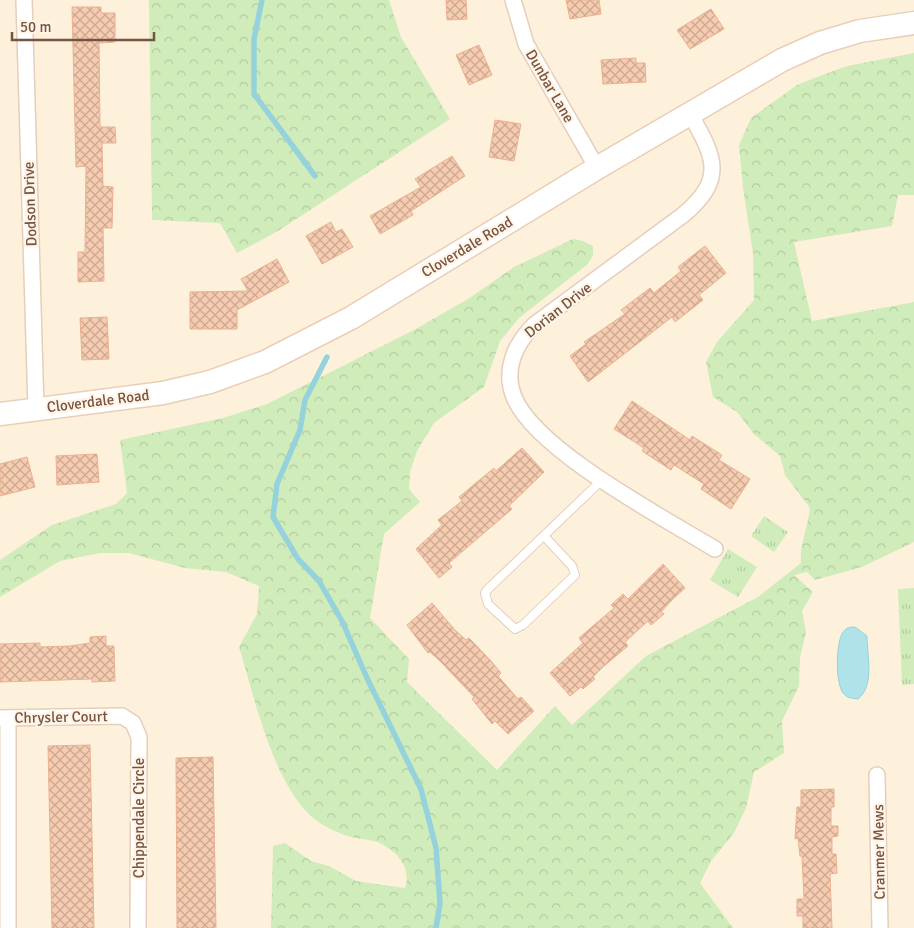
<svg xmlns="http://www.w3.org/2000/svg" width="914" height="928" font-family="Signika,sans-serif">
	<style>
		.grass { fill: url(#grass-tufts) }
		.forest { fill: url(#forest-crowns) }
		.water { fill: #b0e2e9; stroke: #95d2dc }
		.lines { fill: none; stroke-linecap: round; stroke-linejoin: round }
		.stream { stroke: #95d2dc; stroke-width: 5.5 }
		.building { fill: url(#building-cross-hatch); stroke: #eab190 }
		.lane-casing { stroke: #e5cebb; stroke-width: 10 }
		.street-casing { stroke: #e5cebb; stroke-width: 18 }
		.secondary-casing { stroke: #eaceb7; stroke-width: 25 }
		.lane { stroke: #fff; stroke-width: 8 }
		.street { stroke: #fff; stroke-width: 15 }
		.secondary { stroke: #fff; stroke-width: 22 }
		.labels { text-anchor: middle; dominant-baseline: central; stroke-width: 4.5; stroke-linejoin: round; paint-order: stroke }
		.street-label { font-size: 15px; fill: #755443; stroke: #fff4e5 }
	</style>
	<defs>
		<pattern id="grass-tufts" width="24" height="20" patternUnits="userSpaceOnUse" patternTransform="scale(1.25)"><rect width="24" height="20" fill="#cfecba"/><path d="M3 7l-1-3M5 7V3M7 7l1-3M15 17l-1-3M17 17v-4M19 17l1-3" fill="none" stroke="#b5cca1"/></pattern>
		<pattern id="forest-crowns" width="20" height="18" patternUnits="userSpaceOnUse" patternTransform="scale(1.25)"><rect width="20" height="18" fill="#cfecba"/><path d="M2 6a3 3 0 1 1 6 0M12 15a3 3 0 1 1 6 0" fill="none" stroke="#b5cca1"/></pattern>
		<pattern id="building-cross-hatch" width="8" height="8" patternUnits="userSpaceOnUse" patternTransform="scale(1.25)"><rect width="8" height="8" fill="#f6ccb1"/><path d="M0 0l8 8M0 8l8-8" fill="none" stroke="#cca892"/></pattern>
	</defs>
	<rect width="100%" height="100%" fill="#fef1dc"/>
	<path class="grass" d="M764,516L788,532L774,552L751,536Z
		M728,549L757,567L738,597L710,580Z
		M914,588V684L902,685L898,589Z"/>
	<path class="forest" d="M149,0H389L401,37L450,119L278,231L237,253L220,223L152,220Z
		M914,53V195H898L892,226L794,242L812,321L914,302V542L862,567L815,580L807,572L794,575L813,592L802,611L806,632L800,658L799,686L782,721L784,753L754,772L746,808L734,833L711,861L700,883L733,928H271L273,846L285,843L311,861L329,866L356,881L405,888C412,868 397,850 377,842C368,839 357,839 348,836C338,833 325,827 317,821C273,788 255,698 239,647L257,614L259,586L226,572L185,568L129,553H100L60,561L0,597V560L52,525L116,504L127,493L120,440L223,418L267,404L414,330L468,299L514,267L573,239L583,241L593,246V255L588,264L519,318L500,341L484,387L434,423L417,451L410,472L409,489L420,502L384,534L370,618L409,659L407,682L497,770L555,706L572,725L646,656L758,597L801,563C799,547 808,526 810,508L785,475L780,456L754,434L737,412L713,397L706,362L717,342L754,300L753,253L743,188L739,145L751,118L797,85L817,77L847,66Z"/>
	<path class="water" d="M855,627L867,636C867,656 875,685 858,699C853,698 848,699 844,694C835,685 836,645 842,634C845,628 849,627 855,627Z"/>
	<g class="lines">
		<path class="stream" d="M262,0L254,39V94L315,176
			M327,357L305,400L300,430L277,484L273,517L298,559L319,581L342,621L367,678L421,789L436,848L440,903L436,928"/>
	</g>
	<path class="building" d="M446,0H466L467,19L447,20Z
		M566,0H599L601,14L570,19Z
		M72,7H101V13H115V42L99,43L100,127H115L116,143H102L103,186L113,187L112,228H103L104,281L78,282V252H85L86,166L76,167Z
		M711,9L724,29L690,49L677,30Z
		M479,45L492,75L469,85L456,55Z
		M636,58V63H645L646,82L603,84L601,60Z
		M495,120L521,124L514,161L489,157Z
		M452,156L465,176L411,211L413,215L380,234L370,216L421,187L415,179Z
		M331,222L336,232L342,229L353,247L322,264L306,236Z
		M705,246L726,273L699,295L703,300L675,322L672,317L588,382L570,356L586,344L584,342L625,314L621,310L650,288L654,293L681,271L678,267Z
		M277,259L289,282L237,310V329H190V292L248,291L241,279Z
		M107,317L109,359L82,360L80,318Z
		M632,401L690,440L692,436L722,455L719,460L750,479L731,509L701,489L704,484L674,465L671,470L642,451L644,448L614,429Z
		M522,448L544,472L509,506L512,509L449,563L452,567L439,578L416,549L442,525L438,520L462,501L459,497L494,468L496,471Z
		M97,454L99,482L57,485L56,456Z
		M27,457L35,487L0,496V464Z
		M663,564L685,588L671,601L661,612L664,614L651,625L648,621L625,642L628,646L604,666L593,677L595,679L583,689L581,687L570,696L550,673L583,643L579,638L614,608L611,605L623,594L628,599Z
		M432,603L455,630L466,640L469,638L491,661L501,673L498,676L518,699L521,697L534,711L508,734L495,721L492,724L472,699L474,697L441,662L430,652L428,653L407,625Z
		M106,636V646H114L115,681L92,682V679L0,682V644L40,643V647L70,646L90,643V637Z
		M90,745L94,928H52L48,746Z
		M213,757L216,928H177L176,758Z
		M834,789V807H831V826H838V836L832,837V854H836L837,873L830,874L832,928H803V916H797V899H804L802,856H800L798,838L795,839L797,807H801V790Z"/>
	<g class="lines">
		<g class="lane-casing">
			<path id="lane" d="M544,536L572,566L575,575L523,625L515,629L488,604L485,593L487,590L602,480"/>
		</g>
		<g class="street-casing">
			<path id="street" d="M24,0L36,409
				M513,0L526,44L597,168
				M690,114C715,157 726,179 683,215L534,325C515,344 503,370 514,397C535,450 664,518 715,549
				M0,718L122,716L133,723L139,737L138,928
				M877,775L880,928
				M8,928V718"/>
		</g>
		<g class="secondary-casing">
			<path id="secondary" d="M0,414L163,393L210,382L265,362L351,318L597,168L782,60L820,43L860,31L914,23"/>
		</g>
		<use href="#lane" class="lane"/>
		<use href="#street" class="street"/>
		<use href="#secondary" class="secondary"/>
	</g>
	<g class="labels">
		<g class="street-label">
			<text transform="translate(550 86) rotate(60)">Dunbar Lane</text>
			<text transform="translate(30 204) rotate(-92)">Dodson Drive</text>
			<text transform="translate(467 247) rotate(-31)">Cloverdale Road</text>
			<text transform="translate(558 310) rotate(-38)">Dorian Drive</text>
			<text transform="translate(98 401) rotate(-7)">Cloverdale Road</text>
			<text transform="translate(61 717) rotate(-1)">Chrysler Court</text>
			<text transform="translate(139 818) rotate(-90)">Chippendale Circle</text>
			<text transform="translate(879 852) rotate(-91)">Cranmer Mews</text>
		</g>
	</g>
	<path d="M12 32v8h142v-8" fill="none" stroke="#755443" stroke-width="2.5"/>
	<text x="20" y="32" font-size="15" fill="#755443" stroke="#fff4e5" stroke-width="4" paint-order="stroke">50 m</text>
</svg>
